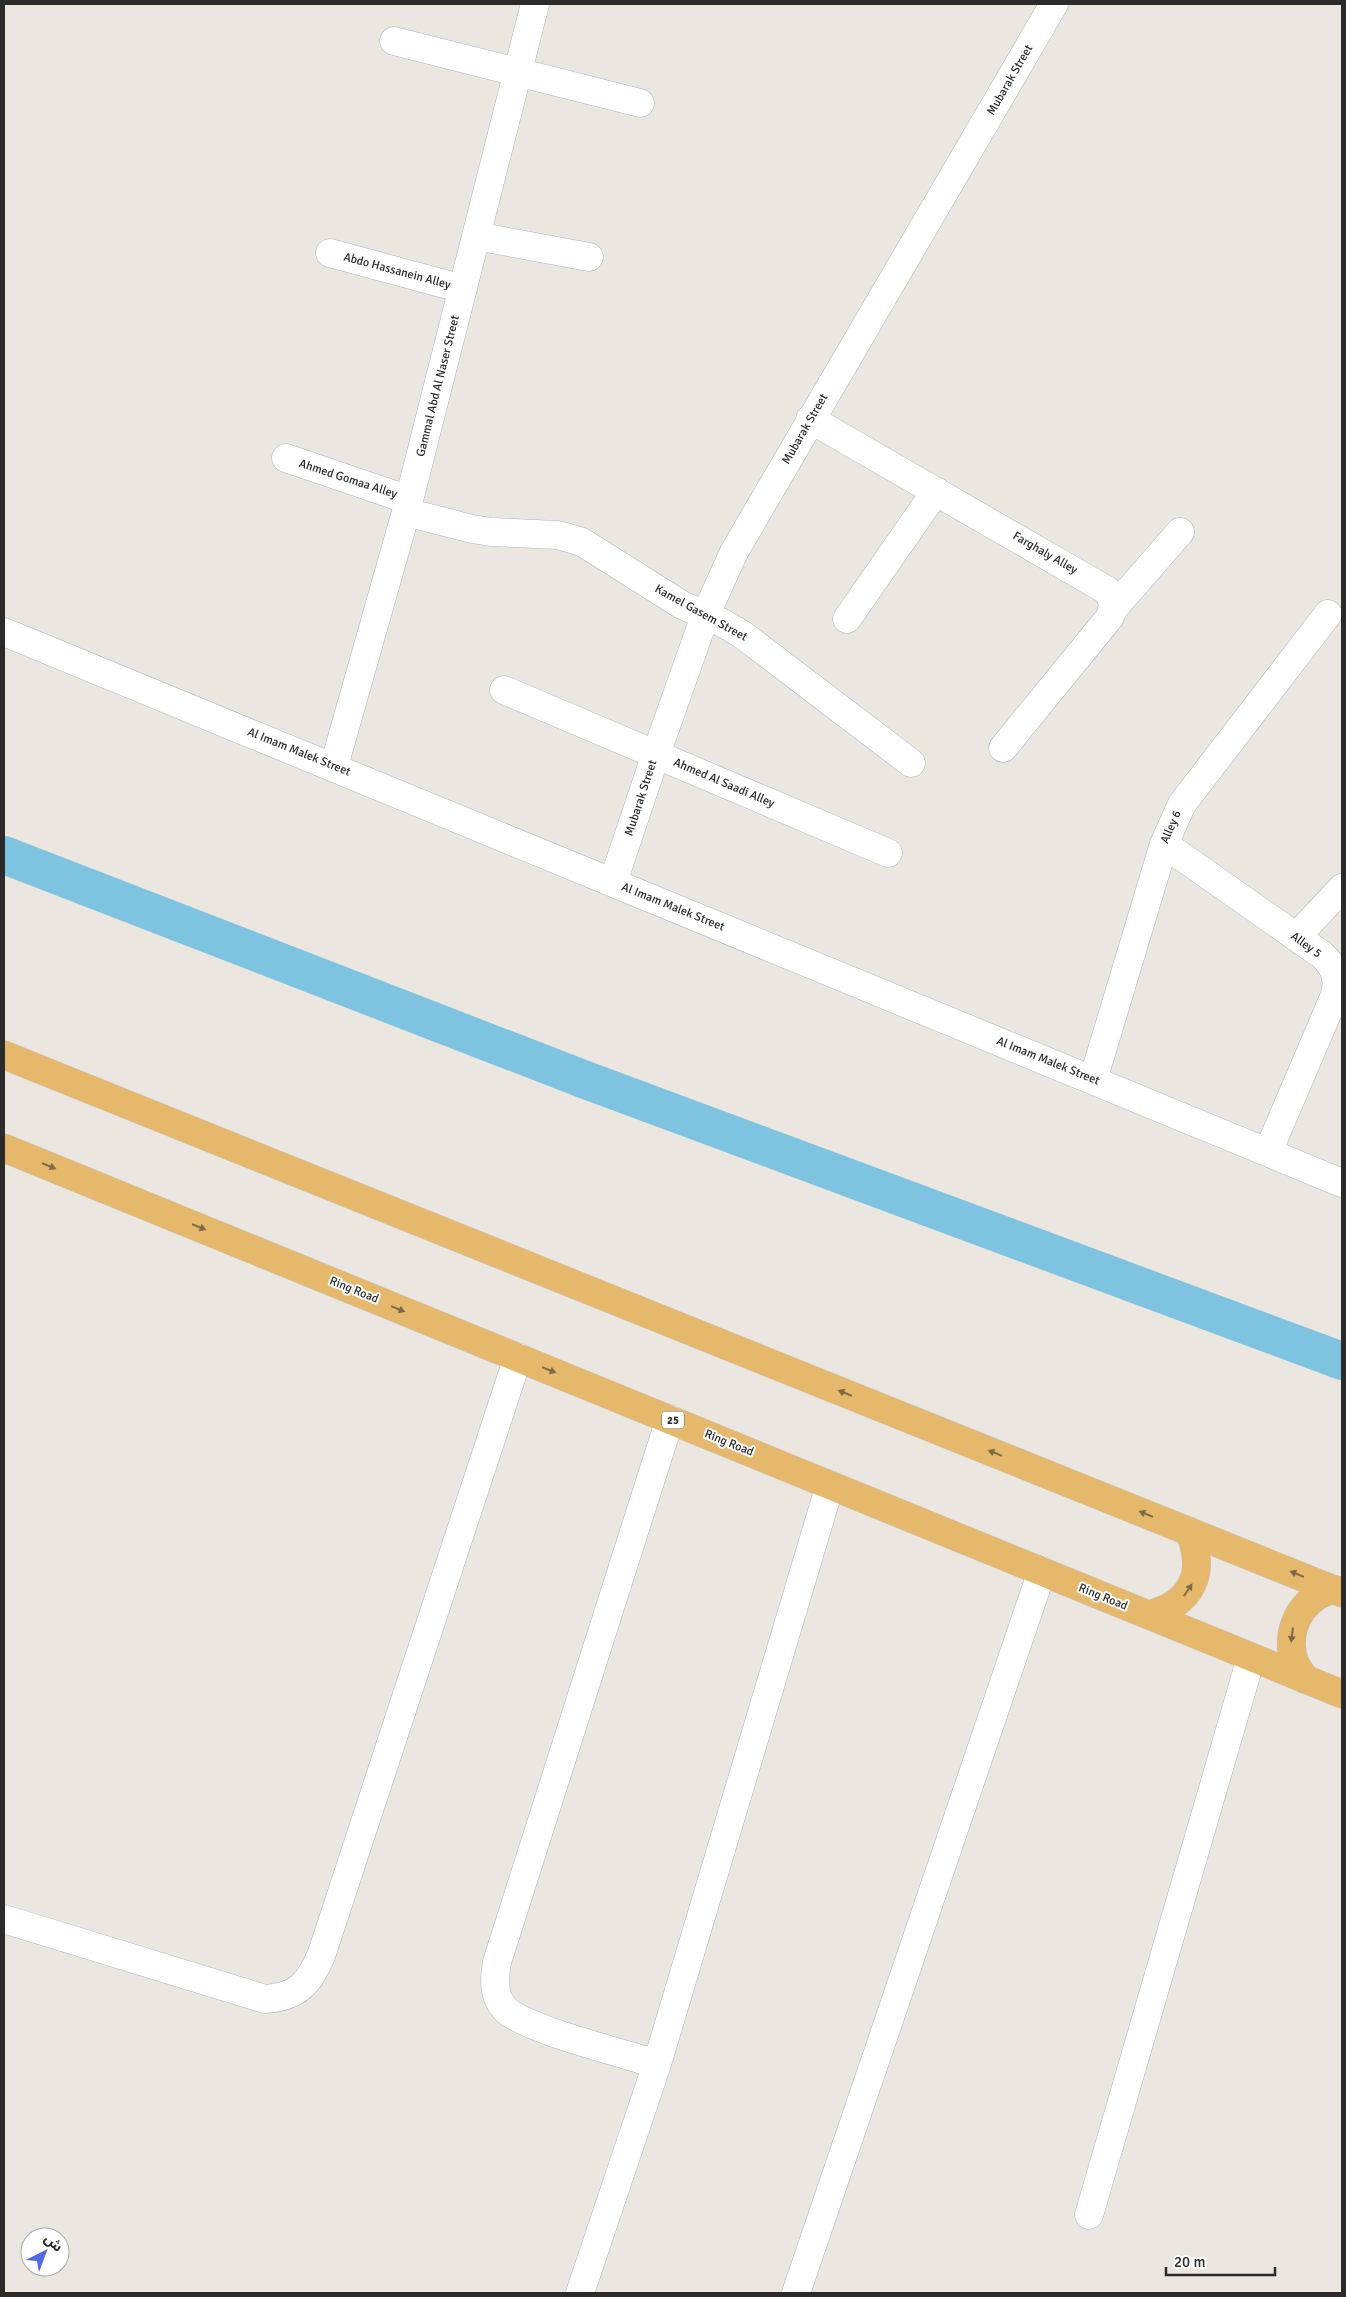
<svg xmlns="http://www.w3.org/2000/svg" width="1346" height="2297" font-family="Signika,'Noto Sans Arabic',sans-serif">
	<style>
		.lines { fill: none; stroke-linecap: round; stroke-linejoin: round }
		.canal { stroke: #7ec4e1; stroke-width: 38 }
		.minor-casing { stroke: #afb1ba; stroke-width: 29 }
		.trunk-casing { stroke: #c4c4c4; stroke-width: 29 }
		.minor { stroke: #fff; stroke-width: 28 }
		.trunk { stroke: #e6b86c; stroke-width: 28 }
		.oneway { fill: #7f6a48 }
		.labels { text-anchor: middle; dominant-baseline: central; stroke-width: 4; stroke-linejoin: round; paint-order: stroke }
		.shield { fill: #fff; stroke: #6b6b6b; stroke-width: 1 }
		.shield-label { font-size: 11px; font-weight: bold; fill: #2b2b2b }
		.street-label { font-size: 12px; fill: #2b2b2b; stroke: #fff }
	</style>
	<rect width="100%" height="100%" fill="#ebe6df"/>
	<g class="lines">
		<path class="canal" d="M4,855L583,1079L1342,1361"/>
		<g class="minor-casing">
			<path id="minor" d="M394,41L640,103
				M476,236L589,257
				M330,253L463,289
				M810,419L1108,591C1113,600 1114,607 1110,617L1003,748
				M286,458L409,500
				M406,512L472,529L491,532L558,535L582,542L682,605L719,621L743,635L911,763
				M1113,609L1180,532
				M847,619L936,491
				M4,632L1342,1183
				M504,690L888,853
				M334,766L406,512L535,4
				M1164,844L1322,955C1335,967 1339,978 1335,995L1268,1152
				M613,882L656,754L705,616L734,552L1054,4
				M1296,937L1342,888
				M1093,1080L1164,844L1182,804L1328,614
				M4,1919L265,1999C298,1997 310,1983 322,1953L518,1357
				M657,2064C626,2054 524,2029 505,2009C493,1996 494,1979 497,1962L670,1419
				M1089,2215L1251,1658
				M580,2293L657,2064L830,1485
				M796,2293L1042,1571"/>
		</g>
		<g class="trunk-casing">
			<path id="trunk" d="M4,1055L1342,1593
				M4,1148L1342,1694
				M1148,1615C1192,1604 1207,1573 1189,1531
				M1306,1680C1302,1674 1298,1669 1295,1663C1286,1640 1294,1611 1316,1597C1321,1593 1328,1591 1334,1589"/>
		</g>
		<use href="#minor" class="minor"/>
		<use href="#trunk" class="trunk"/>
	</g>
	<defs><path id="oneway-solid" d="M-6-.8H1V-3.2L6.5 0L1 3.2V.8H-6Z" transform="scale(1.25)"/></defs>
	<g class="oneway">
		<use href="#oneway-solid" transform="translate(49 1166) rotate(22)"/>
		<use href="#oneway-solid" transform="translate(199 1227) rotate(22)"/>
		<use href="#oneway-solid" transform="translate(398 1309) rotate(22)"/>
		<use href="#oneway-solid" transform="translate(549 1370) rotate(22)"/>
		<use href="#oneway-solid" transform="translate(845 1393) rotate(-158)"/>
		<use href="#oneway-solid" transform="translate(995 1453) rotate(-158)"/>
		<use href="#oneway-solid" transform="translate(1146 1514) rotate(-158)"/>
		<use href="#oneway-solid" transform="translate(1297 1574) rotate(-158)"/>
		<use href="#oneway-solid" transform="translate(1188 1590) rotate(-56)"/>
		<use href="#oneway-solid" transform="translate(1292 1635) rotate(97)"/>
	</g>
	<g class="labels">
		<rect class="shield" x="662" y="1411.5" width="22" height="17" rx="4"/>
		<g class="shield-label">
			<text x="673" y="1420">25</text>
		</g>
		<g class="street-label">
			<text transform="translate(1010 80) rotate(-60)">Mubarak Street</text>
			<text transform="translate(397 271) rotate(15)">Abdo Hassanein Alley</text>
			<text transform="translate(438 386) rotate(-76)">Gammal Abd Al Naser Street</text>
			<text transform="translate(805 429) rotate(-60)">Mubarak Street</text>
			<text transform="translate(348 479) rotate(18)">Ahmed Gomaa Alley</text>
			<text transform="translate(1045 553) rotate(30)">Farghaly Alley</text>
			<text transform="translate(701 613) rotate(29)">Kamel Gasem Street</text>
			<text transform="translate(299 752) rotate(22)">Al Imam Malek Street</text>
			<text transform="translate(724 783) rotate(23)">Ahmed Al Saadi Alley</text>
			<text transform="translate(641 798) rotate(-72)">Mubarak Street</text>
			<text transform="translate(1171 827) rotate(-67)">Alley 6</text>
			<text transform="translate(673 907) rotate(22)">Al Imam Malek Street</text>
			<text transform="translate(1306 945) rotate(36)">Alley 5</text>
			<text transform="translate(1048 1061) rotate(22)">Al Imam Malek Street</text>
			<text transform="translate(354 1290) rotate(22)">Ring Road</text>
			<text transform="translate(729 1443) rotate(22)">Ring Road</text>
			<text transform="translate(1103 1597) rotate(22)">Ring Road</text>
		</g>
	</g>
	<rect width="1346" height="2297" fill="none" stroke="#2b2b2b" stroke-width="10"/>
	<g transform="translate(45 2252) rotate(42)"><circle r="24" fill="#ffffff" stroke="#aaaaaa"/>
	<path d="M0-4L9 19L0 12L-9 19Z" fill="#5269e5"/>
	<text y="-8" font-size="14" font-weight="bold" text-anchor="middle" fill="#2b2b2b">ش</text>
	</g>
	<path d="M1166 2267v8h109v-8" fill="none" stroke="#2b2b2b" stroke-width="2.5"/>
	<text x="1174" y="2267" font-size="15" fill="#2b2b2b" stroke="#ffffff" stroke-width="4" paint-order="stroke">20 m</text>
</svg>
